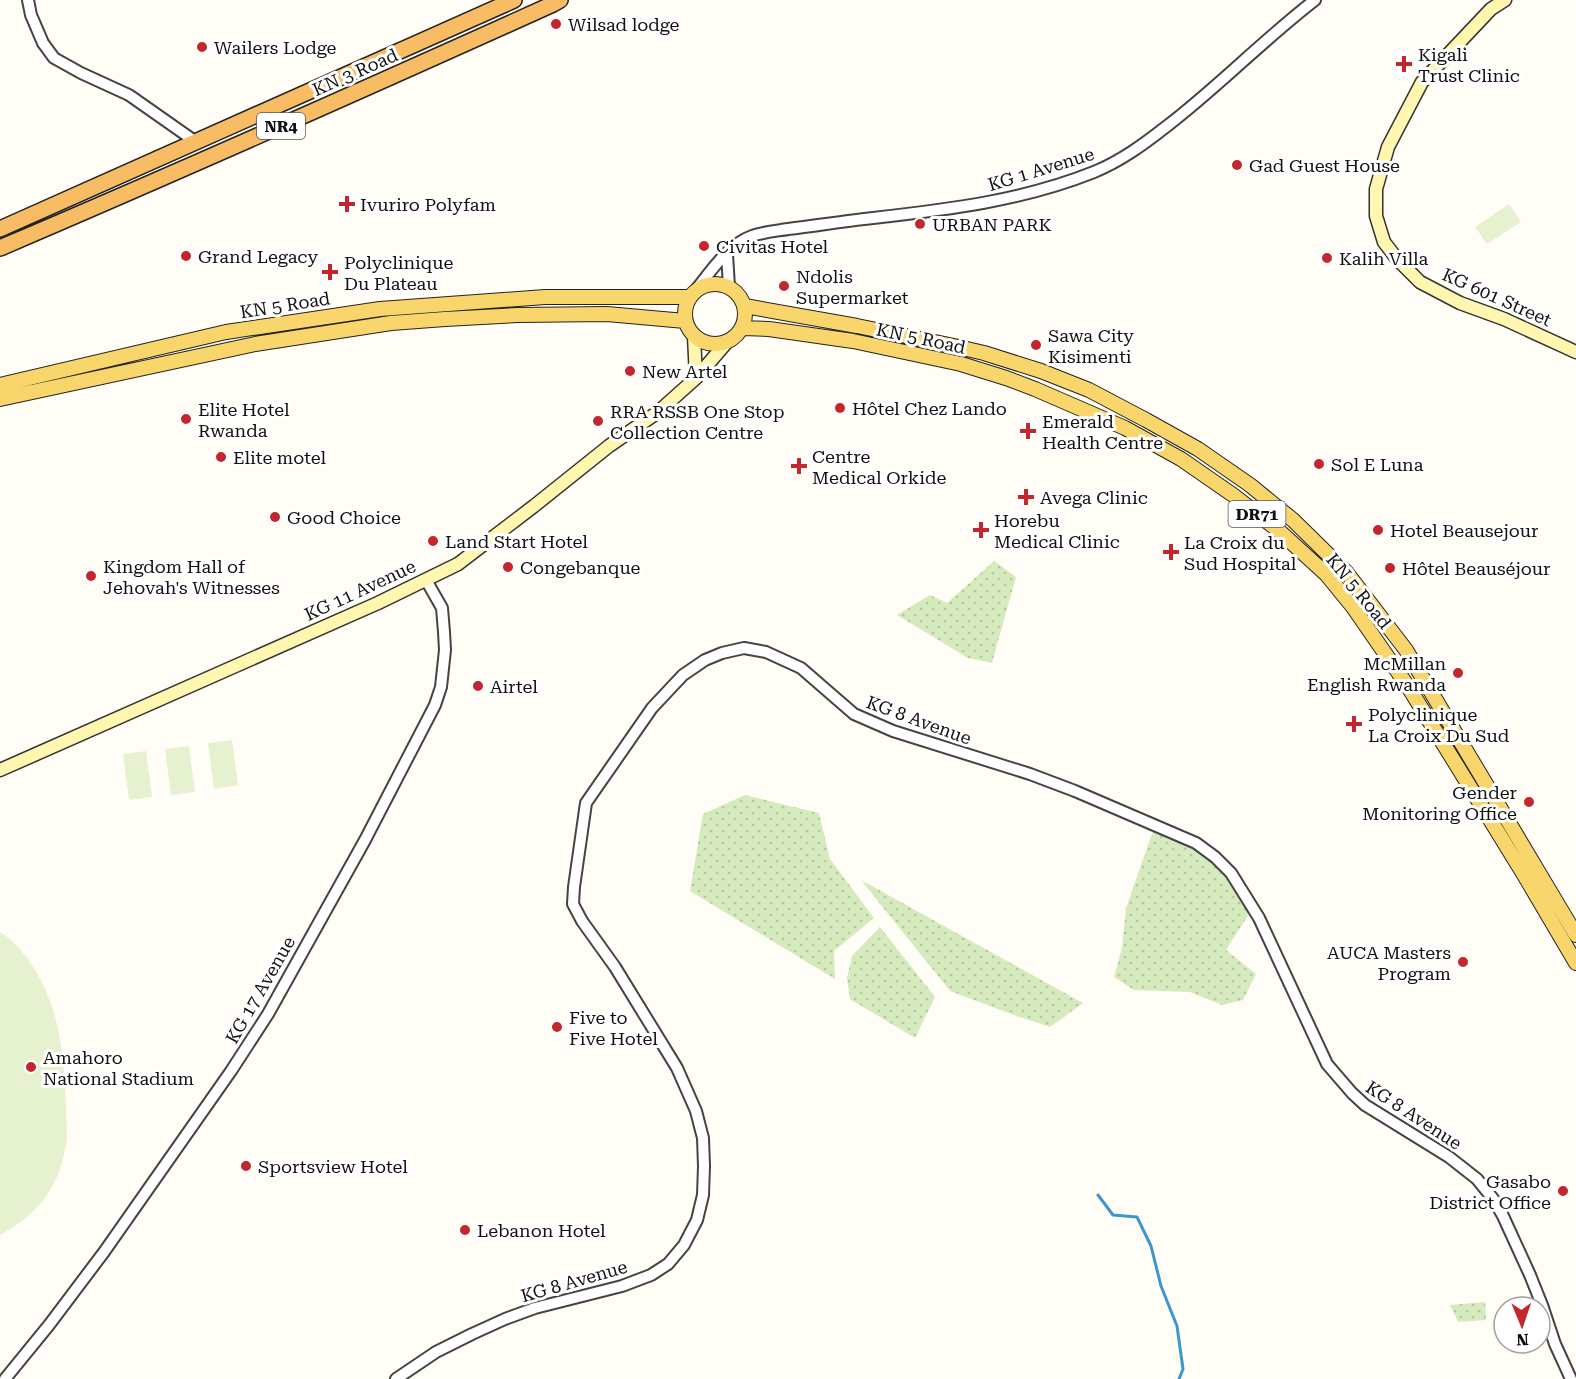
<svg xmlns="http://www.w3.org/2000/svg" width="1576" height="1379" font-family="'Roboto Serif',serif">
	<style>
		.green { fill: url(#green-dots) }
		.pitch { fill: #e6f2cf }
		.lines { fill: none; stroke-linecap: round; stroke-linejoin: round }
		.stream { stroke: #3f96cf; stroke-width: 3 }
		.tertiary-casing { stroke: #444; stroke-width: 14 }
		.secondary-casing { stroke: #333; stroke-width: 15 }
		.primary-casing { stroke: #222; stroke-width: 16 }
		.trunk-casing { stroke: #222; stroke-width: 18 }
		.tertiary { stroke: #fff; stroke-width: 10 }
		.secondary { stroke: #fff6b0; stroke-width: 12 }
		.primary { stroke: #f9d66b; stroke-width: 14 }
		.trunk { stroke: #f7bc64; stroke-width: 15 }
		.poi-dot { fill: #c4262e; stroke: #fff; stroke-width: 2 }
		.labels { text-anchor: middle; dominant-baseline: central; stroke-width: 6; stroke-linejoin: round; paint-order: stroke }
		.shield { fill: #fff; stroke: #585858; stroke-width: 1.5 }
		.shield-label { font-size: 16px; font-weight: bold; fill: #111 }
		.poi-label { font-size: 18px; fill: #111; stroke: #fff; text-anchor: start }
		.street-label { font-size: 18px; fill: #111; stroke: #fff }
	</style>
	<defs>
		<pattern id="green-dots" width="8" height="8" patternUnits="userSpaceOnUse" patternTransform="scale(1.5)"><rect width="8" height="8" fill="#d5ebbd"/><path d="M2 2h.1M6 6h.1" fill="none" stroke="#b6c8a1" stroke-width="1.8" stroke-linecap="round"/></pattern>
	</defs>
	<rect width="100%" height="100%" fill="#fffdf5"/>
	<path class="green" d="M994,561L1016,577L992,663L968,658L897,615L930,595L947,603Z
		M745,795L819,813L830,859L874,918L834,951L835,979L690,891L703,814Z
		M1153,831L1205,854L1233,876L1251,911L1226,950L1256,974L1243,1000L1222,1005L1190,992L1134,990L1114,977L1122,948L1126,908Z
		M861,880L1083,1003L1050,1027L1011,1014L950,991Z
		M880,927L935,997L915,1038L850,999L847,978L852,956Z
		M1485,1302L1486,1320L1458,1322L1450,1305Z"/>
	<path class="pitch" d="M1509,204L1521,222L1487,244L1475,227Z
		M232,740L238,785L214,789L208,743Z
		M189,746L195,792L171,795L165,749Z
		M146,751L152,797L129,800L123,754Z
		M0,932C23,946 41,976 50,1001C62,1032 65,1076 66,1110C66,1119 67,1128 67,1137C66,1148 61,1168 57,1177C43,1206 28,1219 0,1235Z"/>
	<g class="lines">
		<path class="stream" d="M1098,1195L1113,1215L1137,1217L1151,1246L1161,1286L1177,1326L1183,1369L1179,1379"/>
		<g class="tertiary-casing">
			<path id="tertiary" d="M28,0L31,15L43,43L54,58L81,73L129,95L196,142
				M727,254L729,287
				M694,292C710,273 727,245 752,236C763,232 776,231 788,229C813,226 839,222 864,219C943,210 1019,202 1094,172C1121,161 1144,144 1167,126C1218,87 1263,40 1315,0
				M5,1379L49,1325L104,1252L231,1071L268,1014L365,840L435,705L441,687L445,650L444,632L442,608L426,580
				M396,1379L436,1352L472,1334L505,1319L535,1308L622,1286L651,1275L668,1264L684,1245L697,1220L703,1195L704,1166L703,1138L696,1111L677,1068L615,967L582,921L573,904L574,887L586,803L652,708L683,675L705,660L722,653L744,648L766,652L801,668L854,714L893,731L1030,774L1075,791L1196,843L1215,857L1231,873L1259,918L1327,1064L1352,1093L1365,1105L1449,1157L1477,1179L1494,1200L1503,1216L1530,1275L1542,1305L1555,1344L1571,1379"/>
		</g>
		<g class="secondary-casing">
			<path id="secondary" d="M1505,0L1491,9L1422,82L1388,147L1376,189V216L1384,242L1397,259L1420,282L1460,303L1504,319L1576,352
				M694,336L696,378
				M0,770L378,603L458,564L534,506L609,446L658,412L696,378L727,342"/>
		</g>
		<g class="primary-casing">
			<path id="primary" d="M685 314a30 30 0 1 1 60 0a30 30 0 1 1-60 0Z
				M745,306L857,326L954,346L984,353L1041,371L1089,390L1146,420L1198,449L1250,485L1293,520L1347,573L1406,650L1576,935
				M743,328L769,329L853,341L961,364L1006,378L1035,389L1125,428L1181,459L1233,495L1278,530L1326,574L1353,607L1409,688L1523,873L1576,963
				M0,385L226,332L380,309L545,297H690
				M0,399L255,344L391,323L445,319L517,315L607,314L685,321"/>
		</g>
		<g class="trunk-casing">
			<path id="trunk" d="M0,229L514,0
				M0,248C185,169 369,87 553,4L560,0"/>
		</g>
		<use href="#tertiary" class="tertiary"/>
		<use href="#secondary" class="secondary"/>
		<use href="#primary" class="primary"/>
		<use href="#trunk" class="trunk"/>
	</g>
	<g class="poi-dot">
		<circle cx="556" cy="24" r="6"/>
		<circle cx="202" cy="47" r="6"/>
		<path d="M1401 55h6v6h6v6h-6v6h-6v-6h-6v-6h6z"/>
		<circle cx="1237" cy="165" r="6"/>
		<path d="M344 195h6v6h6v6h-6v6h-6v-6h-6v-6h6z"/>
		<circle cx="920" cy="224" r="6"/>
		<circle cx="704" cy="246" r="6"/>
		<circle cx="186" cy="256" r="6"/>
		<circle cx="1327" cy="258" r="6"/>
		<path d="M327 263h6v6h6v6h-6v6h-6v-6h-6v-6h6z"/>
		<circle cx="784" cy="286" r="6"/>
		<circle cx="1036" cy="345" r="6"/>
		<circle cx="630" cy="371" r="6"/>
		<circle cx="840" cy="408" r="6"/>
		<circle cx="186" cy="419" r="6"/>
		<circle cx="598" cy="421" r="6"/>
		<path d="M1025 422h6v6h6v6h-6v6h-6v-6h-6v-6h6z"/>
		<circle cx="221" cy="457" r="6"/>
		<circle cx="1319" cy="464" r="6"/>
		<path d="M796 457h6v6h6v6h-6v6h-6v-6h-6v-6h6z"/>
		<path d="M1023 488h6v6h6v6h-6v6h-6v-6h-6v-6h6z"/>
		<circle cx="275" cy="517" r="6"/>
		<path d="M978 521h6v6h6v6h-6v6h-6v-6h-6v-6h6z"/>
		<circle cx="1378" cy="530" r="6"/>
		<circle cx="433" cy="541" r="6"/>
		<path d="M1168 543h6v6h6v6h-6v6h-6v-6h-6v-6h6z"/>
		<circle cx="508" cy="567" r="6"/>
		<circle cx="1390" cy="568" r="6"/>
		<circle cx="91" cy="576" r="6"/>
		<circle cx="1458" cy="673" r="6"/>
		<circle cx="478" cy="686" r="6"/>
		<path d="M1351 715h6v6h6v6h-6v6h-6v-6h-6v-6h6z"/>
		<circle cx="1529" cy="802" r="6"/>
		<circle cx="1463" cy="962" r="6"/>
		<circle cx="557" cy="1027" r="6"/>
		<circle cx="31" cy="1067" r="6"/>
		<circle cx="246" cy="1166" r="6"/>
		<circle cx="1563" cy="1191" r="6"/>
		<circle cx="465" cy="1230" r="6"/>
	</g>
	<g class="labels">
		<g class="shield">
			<rect x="257" y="113" width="48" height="26" rx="4.5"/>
			<rect x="1228.5" y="501" width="57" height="26" rx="4.5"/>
		</g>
		<g class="shield-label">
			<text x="281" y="126">NR4</text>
			<text x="1257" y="514">DR71</text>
		</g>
		<g class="poi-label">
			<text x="568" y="24">Wilsad lodge</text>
			<text x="214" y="47">Wailers Lodge</text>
			<text x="1418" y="54">Kigali<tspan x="1418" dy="21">Trust Clinic</tspan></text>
			<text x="1249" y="165">Gad Guest House</text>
			<text x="360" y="204">Ivuriro Polyfam</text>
			<text x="932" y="224">URBAN PARK</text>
			<text x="716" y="246">Civitas Hotel</text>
			<text x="198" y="256">Grand Legacy</text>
			<text x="1339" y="258">Kalih Villa</text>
			<text x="344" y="262">Polyclinique<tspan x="344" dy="21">Du Plateau</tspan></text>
			<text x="796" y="276">Ndolis<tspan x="796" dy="21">Supermarket</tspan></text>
			<text x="1048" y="335">Sawa City<tspan x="1048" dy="21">Kisimenti</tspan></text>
			<text x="642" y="371">New Artel</text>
			<text x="852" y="408">Hôtel Chez Lando</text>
			<text x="198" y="409">Elite Hotel<tspan x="198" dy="21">Rwanda</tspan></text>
			<text x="610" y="411">RRA RSSB One Stop<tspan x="610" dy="21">Collection Centre</tspan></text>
			<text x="1042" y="421">Emerald<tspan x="1042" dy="21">Health Centre</tspan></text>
			<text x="812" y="456">Centre<tspan x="812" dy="21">Medical Orkide</tspan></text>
			<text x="233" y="457">Elite motel</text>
			<text x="1331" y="464">Sol E Luna</text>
			<text x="1040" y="497">Avega Clinic</text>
			<text x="287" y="517">Good Choice</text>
			<text x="994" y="520">Horebu<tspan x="994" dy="21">Medical Clinic</tspan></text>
			<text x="1390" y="530">Hotel Beausejour</text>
			<text x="445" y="541">Land Start Hotel</text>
			<text x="1184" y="542">La Croix du<tspan x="1184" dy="21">Sud Hospital</tspan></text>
			<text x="103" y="566">Kingdom Hall of<tspan x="103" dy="21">Jehovah's Witnesses</tspan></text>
			<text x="520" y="567">Congebanque</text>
			<text x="1402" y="568">Hôtel Beauséjour</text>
			<text x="1446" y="663" text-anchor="end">McMillan<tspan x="1446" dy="21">English Rwanda</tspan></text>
			<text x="490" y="686">Airtel</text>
			<text x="1368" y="714">Polyclinique<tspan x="1368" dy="21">La Croix Du Sud</tspan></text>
			<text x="1517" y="792" text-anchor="end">Gender<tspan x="1517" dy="21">Monitoring Office</tspan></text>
			<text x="1451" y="952" text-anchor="end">AUCA Masters<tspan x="1451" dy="21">Program</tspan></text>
			<text x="569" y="1017">Five to<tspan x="569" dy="21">Five Hotel</tspan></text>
			<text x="43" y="1057">Amahoro<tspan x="43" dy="21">National Stadium</tspan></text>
			<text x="258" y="1166">Sportsview Hotel</text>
			<text x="1551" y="1181" text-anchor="end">Gasabo<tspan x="1551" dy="21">District Office</tspan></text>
			<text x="477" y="1230">Lebanon Hotel</text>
		</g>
		<g class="street-label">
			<text transform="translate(355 72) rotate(-24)">KN 3 Road</text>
			<text transform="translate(1041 169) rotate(-17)">KG 1 Avenue</text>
			<text transform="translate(1497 297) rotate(24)">KG 601 Street</text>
			<text transform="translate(285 305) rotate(-9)">KN 5 Road</text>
			<text transform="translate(921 338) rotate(12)">KN 5 Road</text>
			<text transform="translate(360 590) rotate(-25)">KG 11 Avenue</text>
			<text transform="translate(1359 591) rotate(51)">KN 5 Road</text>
			<text transform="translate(919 720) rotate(20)">KG 8 Avenue</text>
			<text transform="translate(260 990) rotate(-60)">KG 17 Avenue</text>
			<text transform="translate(1414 1115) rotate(33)">KG 8 Avenue</text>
			<text transform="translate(574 1281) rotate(-16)">KG 8 Avenue</text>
		</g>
	</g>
	<g transform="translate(1522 1325) rotate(178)"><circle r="28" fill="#ffffff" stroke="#a0a0a0" stroke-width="1.5"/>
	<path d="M0-4.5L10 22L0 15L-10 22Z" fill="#c4262e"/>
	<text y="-9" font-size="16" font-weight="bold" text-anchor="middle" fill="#111111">N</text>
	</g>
</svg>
